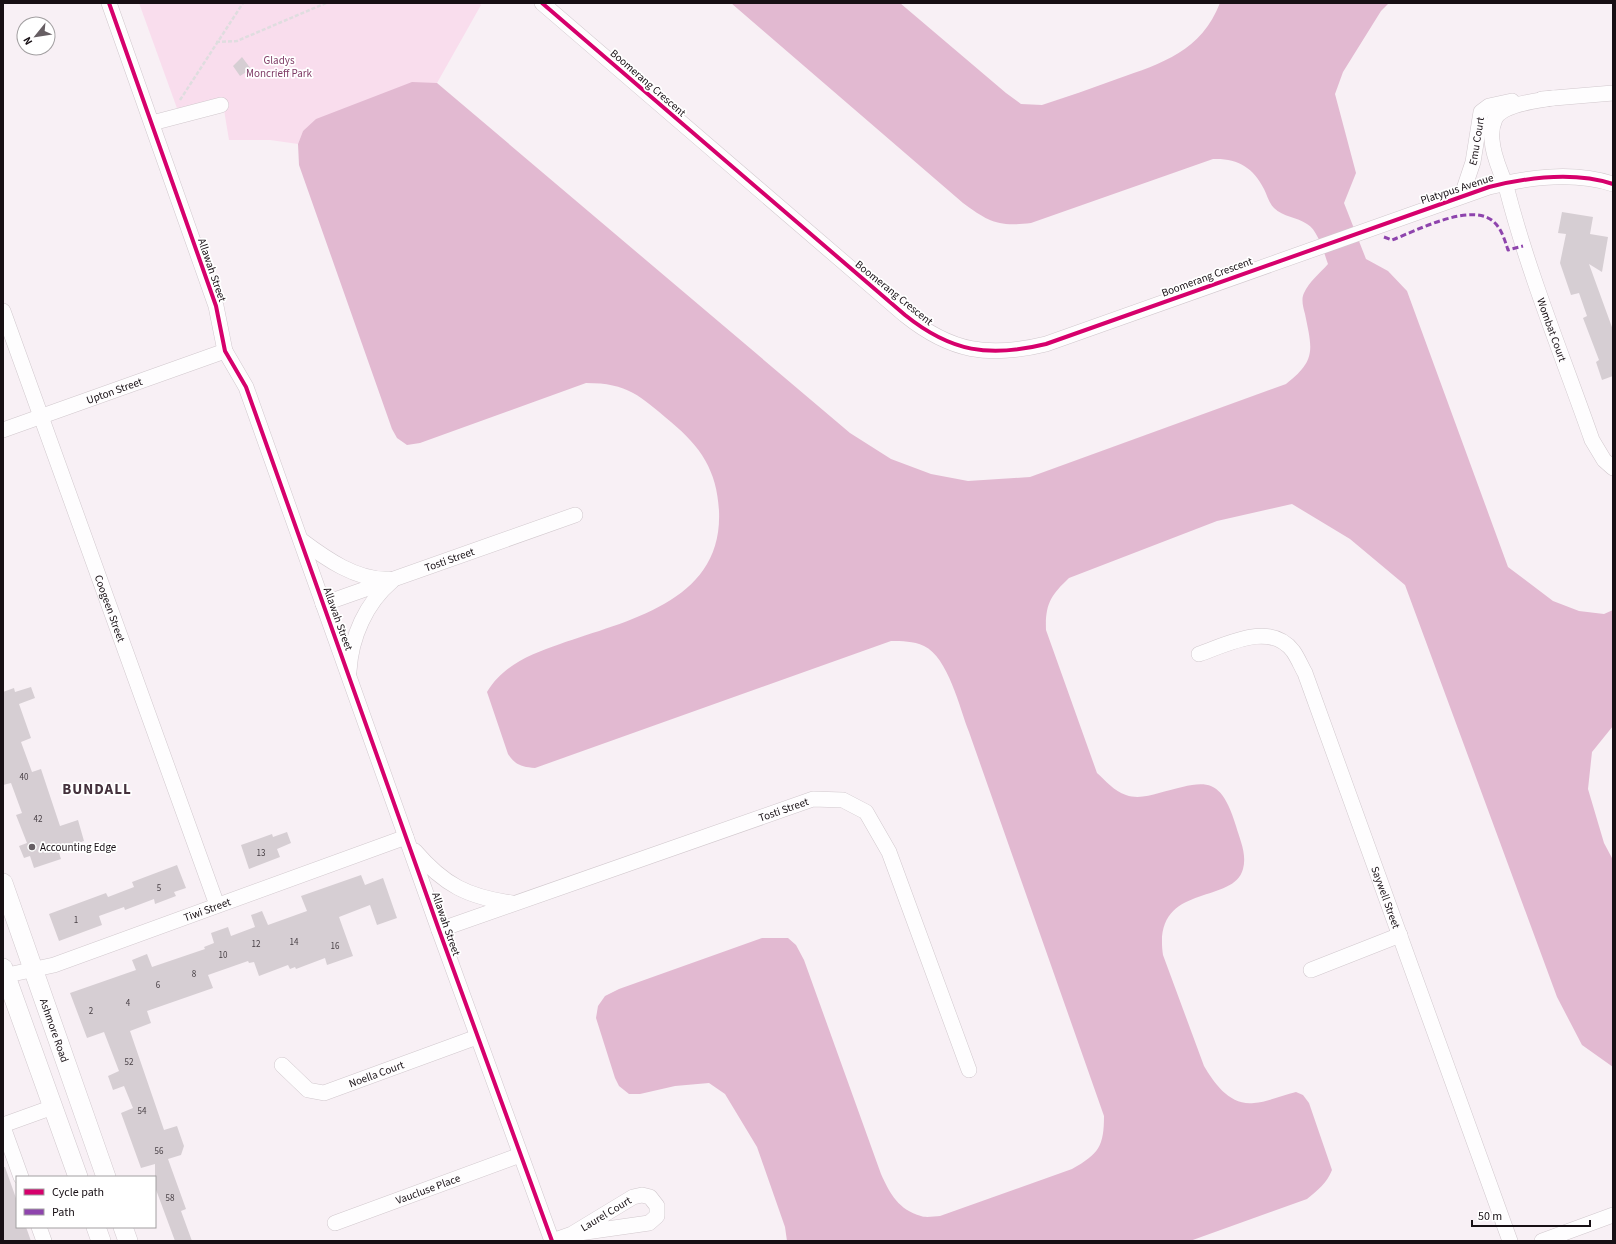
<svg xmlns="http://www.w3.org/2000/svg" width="1616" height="1244" font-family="'Source Sans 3',sans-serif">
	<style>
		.green { fill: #f9dded }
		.water { fill: #e2b9d1 }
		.building { fill: #d6ced3 }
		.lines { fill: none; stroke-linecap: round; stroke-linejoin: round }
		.minor-casing { stroke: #d1c8cd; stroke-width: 16 }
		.major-casing { stroke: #d1c8cd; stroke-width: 20 }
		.path { stroke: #dfdddf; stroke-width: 2.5; stroke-dasharray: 4 2; stroke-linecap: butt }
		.minor { stroke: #fefdfe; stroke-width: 15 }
		.major { stroke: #fefdfe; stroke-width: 19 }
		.quiet { stroke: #8e44ad; stroke-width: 3; stroke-dasharray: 6 3; stroke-linecap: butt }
		.cycleway-casing { stroke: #fff; stroke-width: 6 }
		.cycleway { stroke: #d6006c; stroke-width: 4 }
		.poi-dot { fill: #665e63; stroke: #fff; stroke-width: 1.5 }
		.labels { text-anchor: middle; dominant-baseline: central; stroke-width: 3.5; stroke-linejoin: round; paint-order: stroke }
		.number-label { font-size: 9px; fill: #473f44 }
		.park-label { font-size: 11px; fill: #7f3c66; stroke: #fff }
		.street-label { font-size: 11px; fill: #170f14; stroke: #fff }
		.poi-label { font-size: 11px; fill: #170f14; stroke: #fff; text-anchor: start }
		.district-label { font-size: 15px; font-weight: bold; letter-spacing: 1px; fill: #44313c; stroke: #fff }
	</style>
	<rect width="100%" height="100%" fill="#f8f0f5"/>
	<path class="green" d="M139,3H479L481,5L437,83H412L303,131L298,144L270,140H229L222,98L178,111Z"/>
	<path class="water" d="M731,3H900L1006,93L1021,104L1042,105C1067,97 1092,88 1117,79C1163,63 1201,51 1220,3H1389L1381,11L1343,72L1335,94L1356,173L1344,203L1366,259L1388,271L1407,291L1508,567L1553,601L1579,611L1604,614L1613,610V726L1592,752L1588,789L1604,843L1613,860V1067L1582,1045L1557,997L1405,585L1350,539L1292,504L1217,521L1069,578C1051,595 1045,604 1046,630L1097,773C1106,781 1114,791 1126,795C1137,799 1148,796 1159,793C1204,781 1220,773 1236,826C1240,840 1247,854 1243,869C1233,906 1152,881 1163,955L1204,1066C1214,1083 1230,1106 1254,1103C1268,1102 1282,1095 1296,1092L1303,1095L1309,1103L1332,1170C1327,1183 1318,1190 1307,1199L1190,1241H787L785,1227L757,1147L725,1094L709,1083L675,1086L640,1094H629L619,1086L615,1078L596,1018L598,1006L605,996L619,989L762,938H788L796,945L804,960L881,1174C890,1194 899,1210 921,1216C926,1218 935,1216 940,1216L1072,1169C1099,1154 1104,1146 1104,1116L969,732C960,709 948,657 924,646C913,641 902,641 891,641L535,768C522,767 515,765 508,754L487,692C503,665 531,654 560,644C628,620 723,602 719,511C717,471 701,447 671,422C640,396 628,383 586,383L420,443L407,445L397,438L392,429L299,165L298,144L303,131L316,119L412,82L437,83L850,433L891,459L931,474L968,481L1030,477L1286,384C1317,360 1312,349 1305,314C1303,307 1301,299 1304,293C1309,282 1320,273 1328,264C1324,253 1318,230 1307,224C1297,217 1283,217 1274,208C1269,203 1267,195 1264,189C1253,167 1237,158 1213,159L1031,223C998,227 989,222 963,203Z"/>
	<path class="building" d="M242,57L251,69L240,76L233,66Z
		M1562,212L1593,217L1590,234L1608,237L1602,272L1589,264L1613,330V376L1602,380L1596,362L1599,360L1583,318L1587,316L1579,293L1571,295L1560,263L1566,234L1558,233Z
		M31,687L35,698L19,704L31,738L21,742L32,772L41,769L60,826L78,820L84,841L58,850L61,859L34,868L30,856L24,858L19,846L27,843L16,815L22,813L11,783L3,785V692L14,688L15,692Z
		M287,832L291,843L277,849L280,857L249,869L241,845L272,834L273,837Z
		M177,865L186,888L174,892L176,896L155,904L154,899L125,910L124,907L99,916L102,925L59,941L49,914L106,893L108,897L134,887L132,882Z
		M361,875L365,885L383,878L397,918L377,925L370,905L339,917L353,956L327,965L325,958L296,969L295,967L290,969L288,965L259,976L254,962L249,963L248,961L208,975L213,988L147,1011L151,1023L130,1031L164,1130L177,1126L184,1146L181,1155L168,1159L186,1209L181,1211L192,1241H175L155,1187V1164L141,1168L121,1113L133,1108L124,1086L113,1090L108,1076L119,1071L104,1032L87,1038L70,993L136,970L132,960L147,954L152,967L205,949L204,947L214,943L211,933L228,927L231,936L255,927L251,915L262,911L268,925L307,911L301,896Z
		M3,1167H5L17,1201V1227H26L31,1241H3Z"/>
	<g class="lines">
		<g class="minor-casing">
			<g id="minor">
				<path d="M109,3L216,306L225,351L246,387L439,930L552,1241"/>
				<path d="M542,3L905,315C951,352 989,358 1046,344L1489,187C1529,177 1573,171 1613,184"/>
				<path id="s1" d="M1553,98C1537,101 1502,104 1495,119C1492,126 1491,133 1492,140C1493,158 1502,173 1507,190C1529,275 1563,357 1592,440L1604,460L1613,468"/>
				<path d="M1542,99L1613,93"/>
				<path d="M152,123L221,105"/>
				<path id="s2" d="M1462,195L1473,162L1481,112L1489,106L1512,101"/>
				<path id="s3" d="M3,311L217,905"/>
				<path id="s4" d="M3,430L225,351"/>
				<path d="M301,540C325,558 357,581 389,579"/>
				<path id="s5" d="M323,604L575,515"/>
				<path id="s6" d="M1199,654C1228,644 1270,621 1293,651C1298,658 1301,666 1305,673L1510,1241"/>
				<path d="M349,671C351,637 366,603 392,581"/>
				<path d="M415,851C444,885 468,897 512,903"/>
				<path id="s7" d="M439,930L813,799L843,800L866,812L889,852L969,1070"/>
				<path d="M1311,970L1400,935"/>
				<path id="s8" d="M3,976L54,965L406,837"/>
				<path id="s9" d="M282,1065L308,1090L324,1093L477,1037"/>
				<path d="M3,1125L53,1107"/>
				<path d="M3,1127L21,1177"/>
				<path id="s10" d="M335,1223L520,1155"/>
				<path d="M39,1227L44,1241"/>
				<path d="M552,1241L572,1234L649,1223L657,1216V1206L650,1197L642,1195L633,1197L572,1234"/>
				<path d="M1542,1241L1613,1215"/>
			</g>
		</g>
		<g class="major-casing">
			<g id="major">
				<path id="s11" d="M3,883L106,1177"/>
				<path d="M3,968L78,1177"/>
				<path d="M96,1227L101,1241"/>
				<path d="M123,1227L128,1241"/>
			</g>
		</g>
		<path class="path" d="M216,42L237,41L326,3
			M180,100L243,3"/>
		<use href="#minor" class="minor"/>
		<use href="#major" class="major"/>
		<path class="quiet" d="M1384,237L1392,240C1416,231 1474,200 1495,223C1502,230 1505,241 1508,250L1523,246"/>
		<g class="cycleway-casing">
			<path id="cycleway" d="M109,3L216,306L225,351L246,387L439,930L552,1241
				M542,3L905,315C951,352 989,358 1046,344L1489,187C1529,177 1573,171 1613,184"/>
		</g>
		<use href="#cycleway" class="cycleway"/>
	</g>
	<circle class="poi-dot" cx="32" cy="847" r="4"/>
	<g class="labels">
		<g class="number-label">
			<text x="24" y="777">40</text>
			<text x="38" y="819">42</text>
			<text x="261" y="853">13</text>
			<text x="159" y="888">5</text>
			<text x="76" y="920">1</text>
			<text x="294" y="942">14</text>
			<text x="256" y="944">12</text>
			<text x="335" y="946">16</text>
			<text x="223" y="955">10</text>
			<text x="194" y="974">8</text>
			<text x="158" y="985">6</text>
			<text x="128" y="1003">4</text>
			<text x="91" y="1011">2</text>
			<text x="129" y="1062">52</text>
			<text x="142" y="1111">54</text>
			<text x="159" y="1151">56</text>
			<text x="170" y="1198">58</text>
		</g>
		<g class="park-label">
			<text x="279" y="60">Gladys<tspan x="279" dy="13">Moncrieff Park</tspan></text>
		</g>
		<g class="street-label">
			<text transform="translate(648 83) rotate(41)">Boomerang Crescent</text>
			<text stroke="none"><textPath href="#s2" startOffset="56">Emu Court</textPath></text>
			<text transform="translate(1457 189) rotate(-18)">Platypus Avenue</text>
			<text transform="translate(212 270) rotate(71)">Allawah Street</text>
			<text transform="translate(1207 277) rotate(-20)">Boomerang Crescent</text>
			<text transform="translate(894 293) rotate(39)">Boomerang Crescent</text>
			<text stroke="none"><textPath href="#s1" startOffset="284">Wombat Court</textPath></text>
			<text stroke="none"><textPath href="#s4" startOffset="118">Upton Street</textPath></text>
			<text stroke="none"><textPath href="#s5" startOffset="134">Tosti Street</textPath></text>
			<text stroke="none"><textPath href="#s3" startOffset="316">Coogeen Street</textPath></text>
			<text transform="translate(338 619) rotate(70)">Allawah Street</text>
			<text stroke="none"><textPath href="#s7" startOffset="365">Tosti Street</textPath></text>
			<text stroke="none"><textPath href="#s6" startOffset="365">Saywell Street</textPath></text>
			<text stroke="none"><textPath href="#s8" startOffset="215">Tiwi Street</textPath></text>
			<text transform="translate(446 924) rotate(71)">Allawah Street</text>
			<text stroke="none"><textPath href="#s11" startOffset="156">Ashmore Road</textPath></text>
			<text stroke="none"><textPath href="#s9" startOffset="108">Noella Court</textPath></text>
			<text stroke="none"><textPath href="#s10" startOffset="99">Vaucluse Place</textPath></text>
			<text transform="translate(606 1214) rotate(-31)">Laurel Court</text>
		</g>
		<g class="poi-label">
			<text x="40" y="847">Accounting Edge</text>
		</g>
		<g class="district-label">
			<text x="97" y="789">BUNDALL</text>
		</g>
	</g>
	<rect width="1616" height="1244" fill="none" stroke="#170f14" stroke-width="8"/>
	<rect x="16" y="1176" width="140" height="52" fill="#ffffff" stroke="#a29fa1"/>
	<rect x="24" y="1189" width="20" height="6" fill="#d6006c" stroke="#a29fa1"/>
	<text x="52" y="1196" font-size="12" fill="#170f14">Cycle path</text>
	<rect x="24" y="1209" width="20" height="6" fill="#8e44ad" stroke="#a29fa1"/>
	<text x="52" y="1216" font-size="12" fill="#170f14">Path</text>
	<g transform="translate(36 36) rotate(240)"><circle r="19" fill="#ffffff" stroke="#a29fa1"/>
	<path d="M0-3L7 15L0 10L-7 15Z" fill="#665e63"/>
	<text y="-6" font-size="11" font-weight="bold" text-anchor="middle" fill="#170f14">N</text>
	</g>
	<path d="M1472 1220v6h118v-6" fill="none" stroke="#170f14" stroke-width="2"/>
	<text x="1478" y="1220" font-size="12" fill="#170f14" stroke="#ffffff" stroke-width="3" paint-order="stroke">50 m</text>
</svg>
